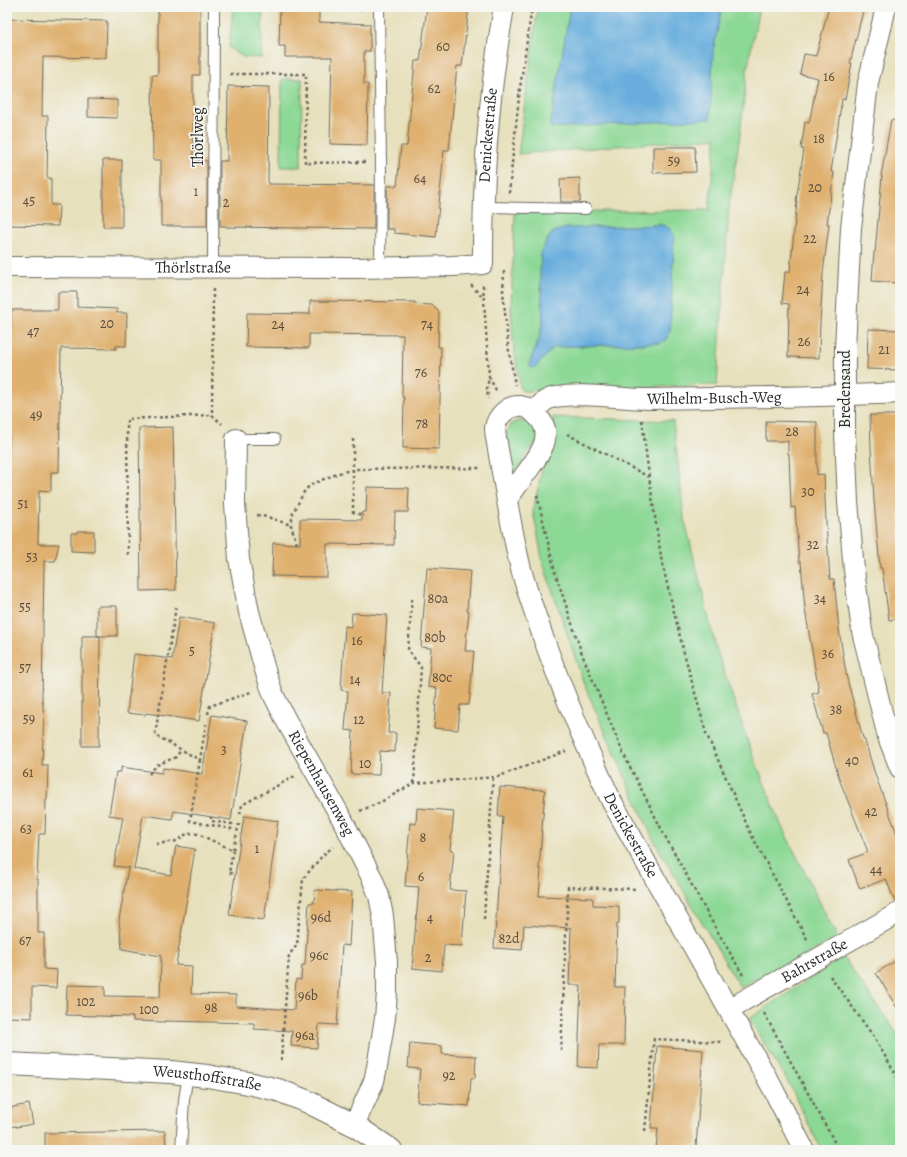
<svg xmlns="http://www.w3.org/2000/svg" width="907" height="1157" font-family="Alegreya,serif">
	<style>
		.green { fill: #8cd895; stroke: #5c8260; fill-rule: evenodd }
		.water { fill: #67addd; stroke: #496c84 }
		.building { fill: #dfb06e }
		.lines { fill: none; stroke-linecap: round; stroke-linejoin: round }
		.lane-casing { stroke: #6d6a5e; stroke-width: 12 }
		.street-casing { stroke: #6d6a5e; stroke-width: 22 }
		.secondary-casing { stroke: #6d6a5e; stroke-width: 24 }
		.path { stroke: #6d6a5e; stroke-width: 2.5; stroke-dasharray: 3 3; stroke-linecap: butt }
		.lane { stroke: #fff; stroke-width: 10 }
		.street { stroke: #fff; stroke-width: 20 }
		.secondary { stroke: #fff; stroke-width: 22 }
		.labels { text-anchor: middle; dominant-baseline: central; stroke-width: 3.5; stroke-linejoin: round; paint-order: stroke }
		.number-label { font-size: 14px; fill: #584c3c }
		.street-label { font-size: 16px; fill: #2b2b2b; stroke: #f6f6f2 }
	</style>
	<rect width="100%" height="100%" fill="#f6f6f2"/>
	<filter id="ink" filterUnits="userSpaceOnUse"><feTurbulence type="fractalNoise" baseFrequency=".025" numOctaves="2"/><feDisplacementMap in="SourceGraphic" scale="8" xChannelSelector="R" yChannelSelector="G"/><feConvolveMatrix kernelMatrix="1 2 1 2 8 2 1 2 1" color-interpolation-filters="sRGB"/></filter>
	<filter id="wash" filterUnits="userSpaceOnUse"><feTurbulence type="fractalNoise" baseFrequency=".012" numOctaves="4" result="noise"/><feDisplacementMap in="SourceGraphic" scale="16" xChannelSelector="R" yChannelSelector="G"/><feGaussianBlur stdDeviation="0.9" result="paint"/><feColorMatrix in="noise" values="0 0 0 0 0 0 0 0 0 0 0 0 0 0 0 0 0 1.4 0 .05"/><feComposite in="paint" operator="in"/></filter>
	<g filter="url(#wash)">
		<rect width="100%" height="100%" fill="#e7e0bc"/>
		<path class="green" d="M233,7H263L261,58L243,57L229,48Z
			M538,7H759L747,71L740,135L729,206L717,385L522,391L520,388L513,341L511,307L515,212L709,210L716,138L518,154L535,27ZM661,225C668,226 670,229 674,235L670,331L667,338L661,343L554,347L534,368L530,362L539,339L543,321L540,273L566,228Z
			M282,79H302L301,167H281Z
			M553,417L673,421L684,517L716,648L749,745L781,825L838,939L740,987L653,839L585,687L543,563L533,511Z
			M519,421H526L534,426L538,439L515,472L512,473L510,472L507,466V432L512,423Z
			M843,957L900,1038V1150H821L789,1084L749,1019Z"/>
		<path class="water" d="M570,7H722L713,52L710,119L550,128Z
			M661,225C668,226 670,229 674,235L670,331L667,338L661,343L554,347C547,354 541,362 534,368L530,367V362L539,339L543,321L540,273L541,252L547,240L553,232L566,228Z"/>
		<g id="blocks">
			<path class="building" d="M158,7H200V75H193V160L207,161V226H161V160H153L152,75H158Z
				M280,7H314V11L319,12V22L370,24V51H364V84H368L367,145L330,144L332,57H285V46H279Z
				M427,7H469L462,66H457L449,150H444L436,237L394,233V229H387V186H397L401,146H407L415,61H420Z
				M829,7H864L850,63H852L845,99H842L831,172H834L827,224H829L823,274L820,323L819,358L788,357L789,304L782,303L785,272H790L797,201H796L804,149H801L805,122L809,123L818,78L800,74L804,54L816,56Z
				M9,19L107,21L106,58L43,57L42,116H48L47,178H51V205H59L58,226L8,225L7,206L9,161H7Z
				M228,86L269,87L268,184L374,185V229L226,227V226H220V161H227Z
				M88,99L117,100V118L88,117Z
				M891,120L900,121V283L872,281L874,252H875L882,176H881Z
				M653,147H695L696,172L653,173Z
				M103,160H122V227H103Z
				M580,178V202H561L560,179Z
				M58,292H77V307L117,309V313H127L126,346H116V349L61,348L59,472H51V491L39,490L38,544H59L55,561H44L42,702H43V711H44L42,765H48L47,800H46L45,834H39L37,879H38V933H44V969L57,970L56,988L32,987V1018L7,1017V653L8,625L7,622L8,562H7V519L10,411H7V327H11V310H58Z
				M310,301L415,302V304L432,305L439,312L438,347H441L439,449L403,448L404,397H402L403,335L309,334V348L246,347L247,313L310,314Z
				M868,329L900,330V370L867,369Z
				M870,415H900V619L889,620L882,568H880L874,500L871,449Z
				M766,421L817,422V475L824,474L826,523L830,579H834L839,630L847,679L863,738H864L876,777L900,842V901L895,902L886,879L860,889L849,860L868,852L840,781L826,733H823L812,694L819,692L805,609L801,562H799L795,507L791,508L789,454H788V441H766Z
				M173,427L176,590L141,591L139,428Z
				M367,487L409,488L408,512H395L394,545L327,544V577L272,576L273,543L300,544V519L362,520V512H366Z
				M77,531H94V552L71,551V533H77Z
				M427,568L470,571L467,611H469L465,651H474L469,705H460L458,730L434,728L437,688L428,687L431,648L421,647Z
				M97,606H117V636H97Z
				M352,613L387,615L382,693H391L388,733H396L395,752L380,751L379,775L351,774L353,731L345,730L348,691L341,690L345,626L351,627Z
				M179,617L215,623L199,721L146,713L145,715L127,713L134,654L172,659Z
				M82,636H100L99,746H82Z
				M212,715L247,721L231,820L174,811L172,819L143,815L134,869L171,875L176,846L195,849L176,965L192,966L191,994L236,995V1006L294,1010L296,979L301,980L302,965H305L309,903H314L315,890L352,892L349,946L342,945L337,1025L319,1024L317,1048L291,1046L292,1031L254,1029V1023L165,1021V1022L133,1021V1017L66,1015L67,985L105,986V996L160,997L161,956L122,949L119,920L128,868H130L114,866L123,817L109,815L116,772H121V767L162,773L163,768L202,774Z
				M500,787L545,790L539,869H541L539,896L593,898V905L619,906V923H617L615,987H625L624,1045H599L598,1068L578,1067L581,985H569L571,928L524,925L522,950L494,948L503,816H498Z
				M417,808L454,811L450,850L454,851L450,890L466,891L462,946L444,945L442,971L412,968L419,887L405,886L410,823L416,824Z
				M244,816L278,821L264,920L229,915Z
				M900,958V1013L876,973Z
				M410,1043L442,1046V1054L476,1056L475,1078H471L469,1106L417,1102L420,1069L408,1068Z
				M657,1046L703,1050L696,1147H687L686,1150H656L658,1128H651Z
				M29,1104L33,1124L16,1127V1126L7,1127V1109L13,1108V1107Z
				M165,1131L166,1150H45V1133Z"/>
		</g>
	</g>
	<g filter="url(#ink)">
		<use href="#blocks" fill-opacity="0" stroke="#6d6a5e" stroke-width="1"/>
		<g class="lines">
			<g class="lane-casing">
				<path id="lane" d="M379,7L381,162L380,268
					M483,207L586,209
					M213,267L214,7
					M236,439H275
					M181,1150L184,1100L188,1074"/>
			</g>
			<g class="street-casing">
				<g id="street">
					<path d="M886,7L868,83L851,228L845,348V432L848,502L854,570L862,631L888,737L900,768"/>
					<path id="s1" d="M7,267L357,268L453,266L483,264C483,220 484,175 488,131C491,89 497,48 504,7"/>
					<path id="s2" d="M535,413C540,404 545,399 555,397C586,392 618,399 649,399C733,398 816,397 900,393"/>
					<path id="s3" d="M236,439L235,504L239,559L249,612L265,670L273,694L287,722L342,819L372,878L379,896L383,916L387,962V993L385,1018L377,1067L374,1081L367,1097L354,1125"/>
					<path id="s4" d="M507,500C513,491 520,482 526,473C538,457 556,435 538,417C534,412 527,407 520,406C508,405 497,416 495,428C495,432 496,438 497,443C499,455 501,467 503,478C508,507 513,536 520,565C526,590 536,615 544,640C564,695 587,749 612,802L772,1087L804,1150"/>
					<path id="s5" d="M729,1009L900,912"/>
				</g>
			</g>
			<g class="secondary-casing">
				<g id="secondary">
					<path id="s6" d="M7,1064L171,1072L207,1076L248,1083L278,1090L306,1101L354,1125L391,1150"/>
				</g>
			</g>
			<path class="path" d="M325,7V9L363,10
				M230,74H306L305,163L365,162
				M509,193L513,154L520,88L532,7
				M504,271L503,291L508,345L515,385
				M471,285L484,299
				M483,285L489,376L487,389L488,399
				M213,289L212,415L222,424
				M489,377L497,392
				M642,420L649,476
				M567,434L649,477L662,563L683,649L706,733L751,834L808,941
				M353,439V512L362,515
				M537,495L555,572L582,654L623,753L666,838L711,920L744,977
				M257,515L267,517L291,525
				M297,544L291,525L293,513L305,490L311,485L324,479L342,472L358,469L481,468
				M128,555L127,419L212,415
				M412,599L408,650L421,667L414,783
				M176,607L155,735L200,760L206,724
				M208,714L210,706L251,692
				M200,760L190,821L231,829L232,824L211,821V817
				M149,774L157,765L176,757L181,750
				M360,811L381,802L414,783L497,777L566,751
				M240,814L242,805L295,776
				M156,844L177,841L188,833L198,834L233,850L239,824
				M233,850L229,873L235,874
				M484,919L493,777
				M830,976L874,1037L900,1082
				M764,1013L833,1139L837,1150
				M561,1051L568,887L637,889
				M281,1060L289,955L297,945L303,879L323,855L333,847
				M645,1131L654,1039L721,1042"/>
			<use href="#lane" class="lane"/>
			<use href="#street" class="street"/>
			<use href="#secondary" class="secondary"/>
		</g>
	</g>
	<g class="labels">
		<g class="number-label">
			<text x="443" y="46">60</text>
			<text x="829" y="76">16</text>
			<text x="434" y="88">62</text>
			<text x="819" y="138">18</text>
			<text x="674" y="160">59</text>
			<text x="420" y="178">64</text>
			<text x="815" y="187">20</text>
			<text x="196" y="191">1</text>
			<text x="29" y="200">45</text>
			<text x="226" y="202">2</text>
			<text x="810" y="238">22</text>
			<text x="803" y="289">24</text>
			<text x="107" y="323">20</text>
			<text x="278" y="324">24</text>
			<text x="427" y="324">74</text>
			<text x="33" y="331">47</text>
			<text x="804" y="341">26</text>
			<text x="884" y="349">21</text>
			<text x="421" y="372">76</text>
			<text x="36" y="414">49</text>
			<text x="422" y="423">78</text>
			<text x="792" y="431">28</text>
			<text x="808" y="491">30</text>
			<text x="23" y="503">51</text>
			<text x="813" y="544">32</text>
			<text x="32" y="556">53</text>
			<text x="438" y="598">80a</text>
			<text x="820" y="598">34</text>
			<text x="25" y="606">55</text>
			<text x="435" y="637">80b</text>
			<text x="357" y="640">16</text>
			<text x="192" y="650">5</text>
			<text x="828" y="653">36</text>
			<text x="25" y="667">57</text>
			<text x="442" y="677">80c</text>
			<text x="355" y="679">14</text>
			<text x="836" y="709">38</text>
			<text x="29" y="718">59</text>
			<text x="359" y="719">12</text>
			<text x="224" y="749">3</text>
			<text x="852" y="760">40</text>
			<text x="365" y="763">10</text>
			<text x="28" y="772">61</text>
			<text x="871" y="811">42</text>
			<text x="26" y="828">63</text>
			<text x="423" y="837">8</text>
			<text x="257" y="848">1</text>
			<text x="876" y="869">44</text>
			<text x="421" y="876">6</text>
			<text x="321" y="917">96d</text>
			<text x="430" y="917">4</text>
			<text x="509" y="938">82d</text>
			<text x="25" y="940">67</text>
			<text x="319" y="955">96c</text>
			<text x="428" y="957">2</text>
			<text x="308" y="995">96b</text>
			<text x="86" y="1001">102</text>
			<text x="211" y="1007">98</text>
			<text x="149" y="1009">100</text>
			<text x="305" y="1035">96a</text>
			<text x="449" y="1075">92</text>
		</g>
		<g class="street-label">
			<text stroke="none"><textPath href="#s1" startOffset="605">Denickestraße</textPath></text>
			<text transform="translate(198 137) rotate(-90)">Thörlweg</text>
			<text stroke="none"><textPath href="#s1" startOffset="186">Thörlstraße</textPath></text>
			<text transform="translate(845 389) rotate(-90)">Bredensand</text>
			<text stroke="none"><textPath href="#s2" startOffset="186">Wilhelm-Busch-Weg</textPath></text>
			<text stroke="none"><textPath href="#s3" startOffset="361">Riepenhausenweg</textPath></text>
			<text stroke="none"><textPath href="#s4" startOffset="586">Denickestraße</textPath></text>
			<text stroke="none"><textPath href="#s5" startOffset="98">Bahrstraße</textPath></text>
			<text stroke="none"><textPath href="#s6" startOffset="201">Weusthoffstraße</textPath></text>
		</g>
	</g>
	<rect width="907" height="1157" fill="none" stroke="#f6f6f2" stroke-width="24"/>
</svg>
